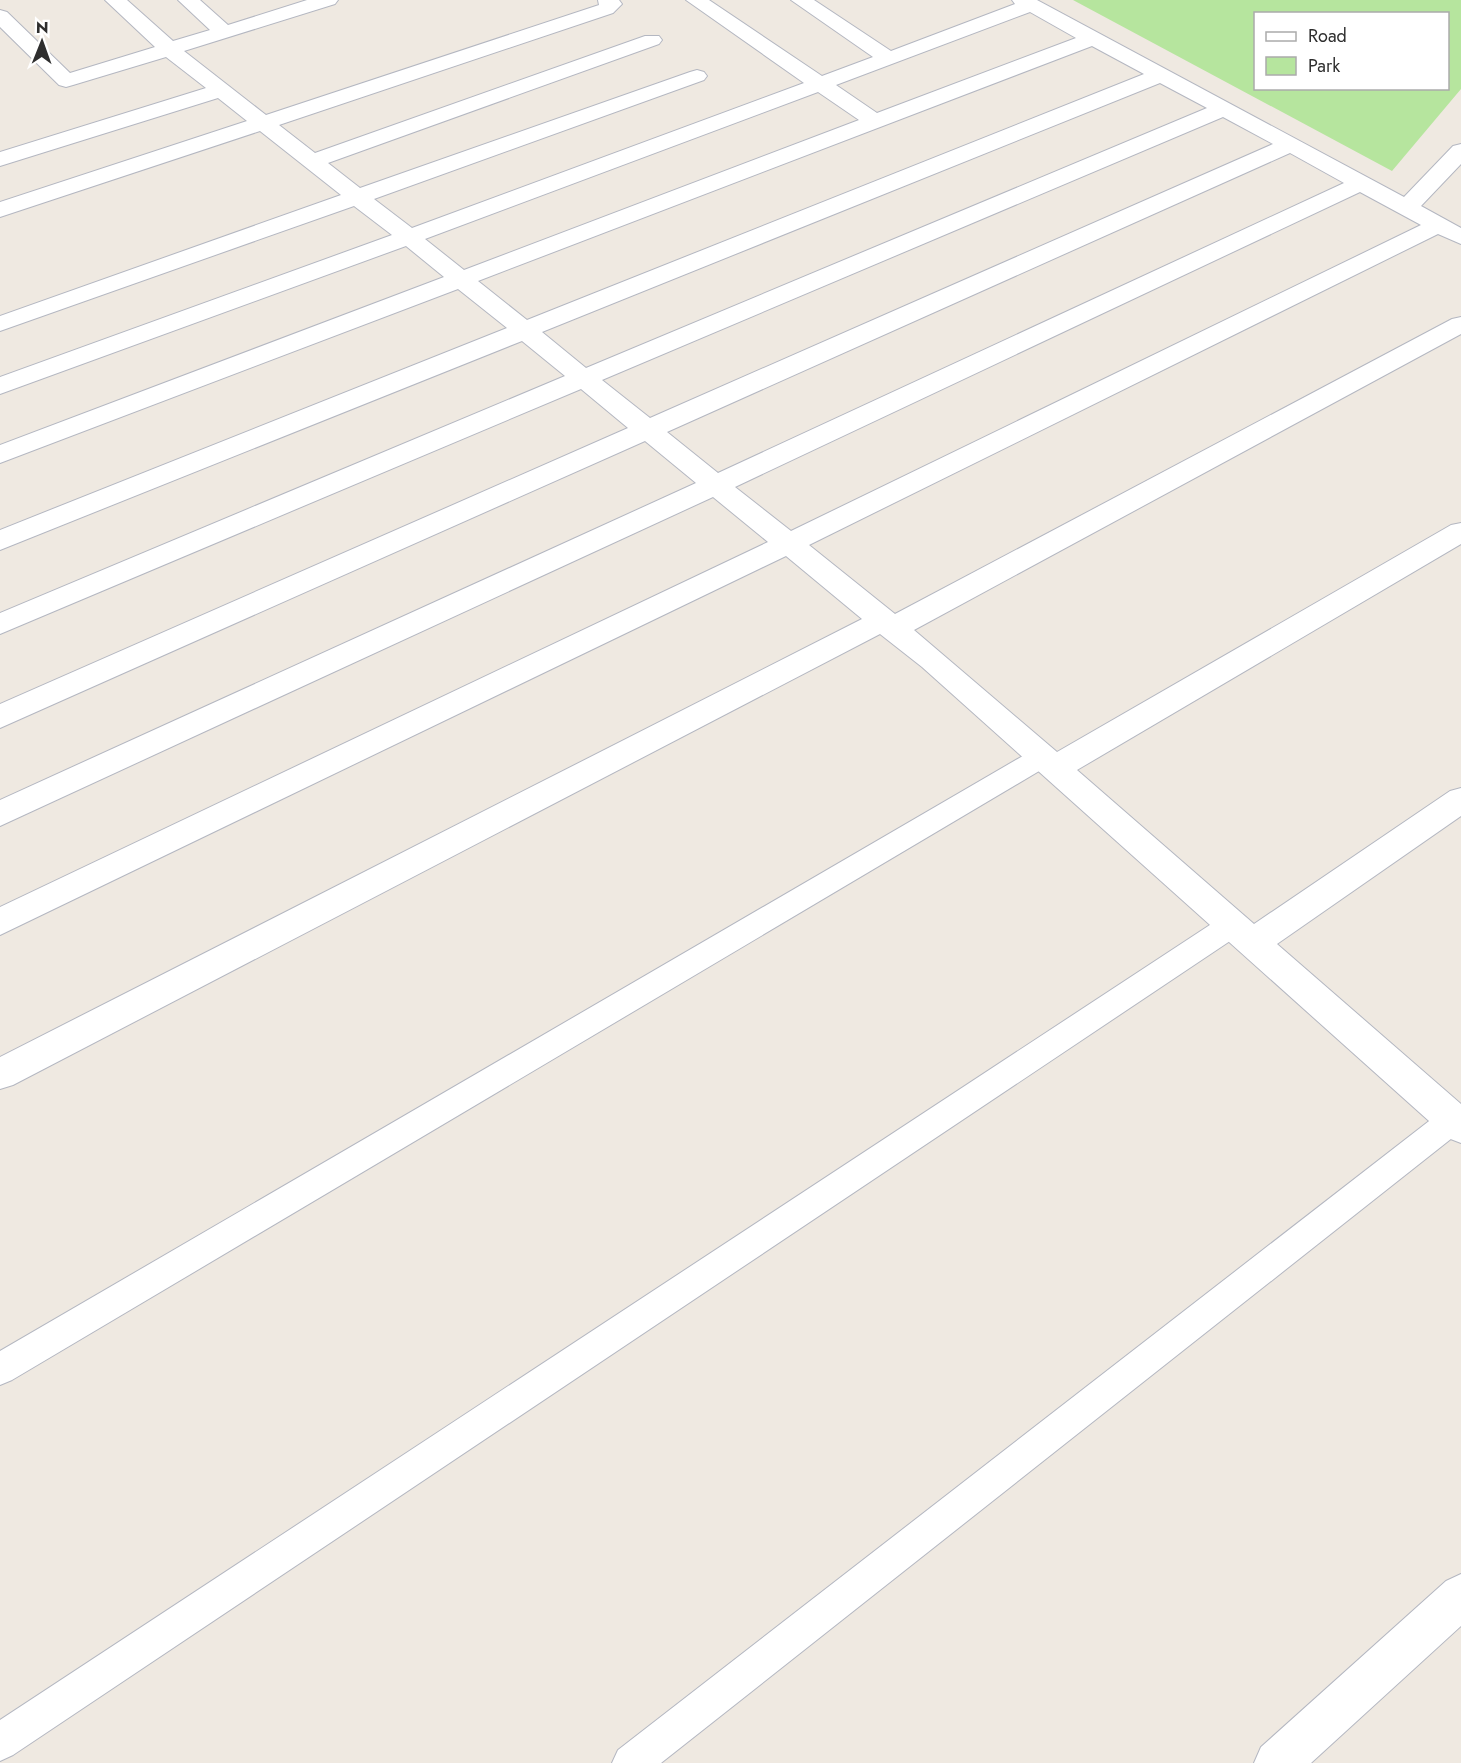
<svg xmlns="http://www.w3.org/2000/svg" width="1461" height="1763" font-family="Jost,sans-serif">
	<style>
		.green { fill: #b6e59e; fill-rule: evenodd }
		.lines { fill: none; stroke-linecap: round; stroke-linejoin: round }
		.service-casing { stroke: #b4b7c1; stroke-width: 2 }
		.minor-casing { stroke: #b4b7c1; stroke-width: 2 }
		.service { fill: #fff; fill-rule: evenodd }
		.minor { fill: #fff; fill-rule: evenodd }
	</style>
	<rect width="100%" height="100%" fill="#efe9e1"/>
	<path class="green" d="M1073,0H1461V89L1392,171ZM1256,14H1448V88H1256Z"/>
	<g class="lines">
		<g class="service-casing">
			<path id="service" d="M1042,748L1051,750L1055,757L1051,764L12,1380L0,1385V1351L1033,750Z
				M1232,914L1242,917L1246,925L1242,933L13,1755L0,1761V1720L1222,917Z
				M1453,1107L1461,1110V1131L661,1763H612L618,1750L1442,1111Z"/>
		</g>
		<g class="minor-casing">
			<path id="minor" d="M105,0H127L173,41L210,30L178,0H200L228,25L307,0H338L335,4L184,51L266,115L599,5L598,0H619L622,4L613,13L279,125L315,153L645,36H659L662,40L659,44L328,163L360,188L690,72L697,70L704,72L707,76L704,80L374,199L412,228L804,83L686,0H709L822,76L873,57L791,0H814L891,51L1015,4L1012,0H1037L1404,197L1453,146L1461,144V164L1421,206L1461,228V244L1438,234L809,545L895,614L1452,319L1461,317V334L914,630L1057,752L1451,525L1461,523V544L1077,770L1254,924L1450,791L1461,788V816L1277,944L1461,1104V1143L1448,1138L922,667L880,634L13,1085L0,1089V1057L862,619L786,556L0,935V907L768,542L713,497L0,826V800L696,483L645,441L0,728V704L628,428L581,389L0,634V613L565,376L522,341L0,550V530L507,328L458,289L0,463V445L444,277L406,246L0,394V377L392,235L354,206L0,331V316L341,195L260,131L0,217V202L247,121L218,98L0,166V152L206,88L166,57L73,85L66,87L59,85L0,27V10L7,12L70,73L155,47ZM1030,12L1076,38L877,113L836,85ZM1092,46L1144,74L527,320L478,281ZM1160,83L1207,108L586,368L542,332ZM818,92L859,120L464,270L425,239ZM1223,117L1273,144L650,418L602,380ZM1290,153L1344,183L718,473L667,432ZM1360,192L1421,225L791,531L735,487Z
				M1461,1574V1626L1311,1763H1254L1261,1747L1446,1581Z"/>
		</g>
		<use href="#service" class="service"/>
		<use href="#minor" class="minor"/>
	</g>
	<rect x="1254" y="12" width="195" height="78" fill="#ffffff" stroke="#ababab" stroke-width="1.5"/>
	<rect x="1266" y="32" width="30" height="9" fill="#ffffff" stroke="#ababab" stroke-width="1.5"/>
	<text x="1308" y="42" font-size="18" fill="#2e2e2e">Road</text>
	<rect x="1266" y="57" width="30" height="18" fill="#b6e59e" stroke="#ababab" stroke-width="1.5"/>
	<text x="1308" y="72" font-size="18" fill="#2e2e2e">Park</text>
	<g transform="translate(42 42) rotate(1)" stroke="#ffffff" stroke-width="4.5" paint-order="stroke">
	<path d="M0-4.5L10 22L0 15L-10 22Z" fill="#2e2e2e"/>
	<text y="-9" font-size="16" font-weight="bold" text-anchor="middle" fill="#2e2e2e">N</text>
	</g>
</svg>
